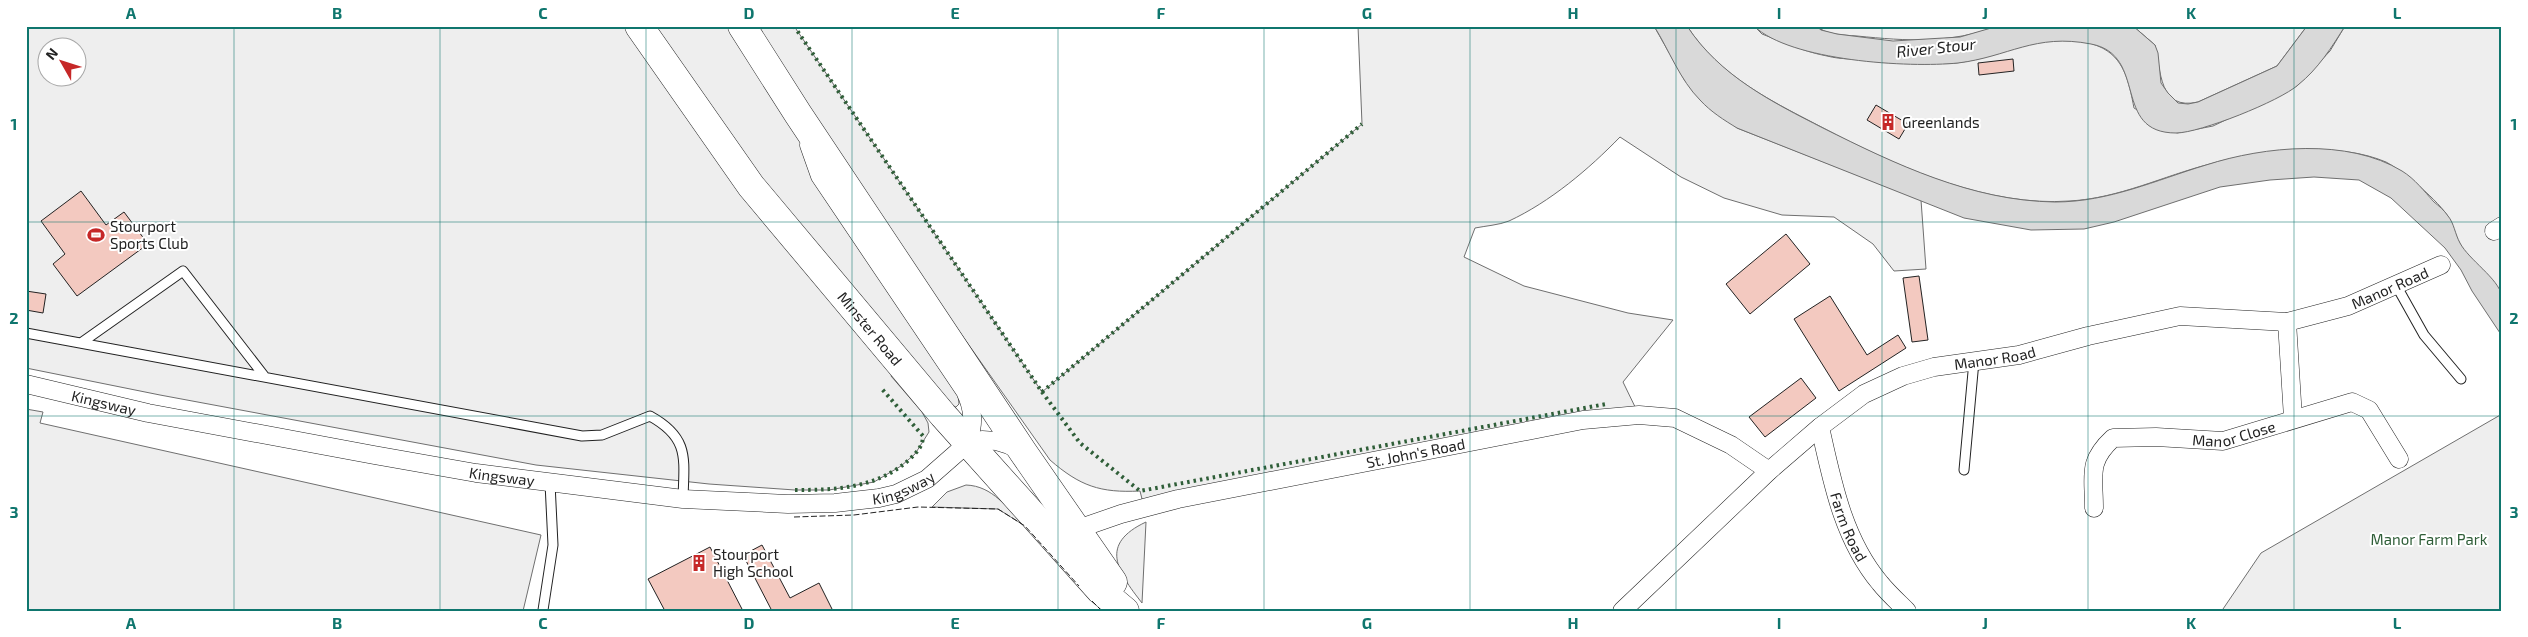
<svg xmlns="http://www.w3.org/2000/svg" width="2528" height="637" font-family="'Exo 2',sans-serif">
	<style>
		.green { fill: #eee; stroke: #6f6f6f; fill-rule: evenodd }
		.water { fill: #d9d9d9; stroke: #6f6f6f }
		.building { fill: #f3c9c0; stroke: #222 }
		.lines { fill: none; stroke-linecap: round; stroke-linejoin: round }
		.service-casing { stroke: #222; stroke-width: 11 }
		.minor-casing { stroke: #222; stroke-width: 19 }
		.primary-casing { stroke: #222; stroke-width: 29 }
		.service { stroke: #fff; stroke-width: 9 }
		.minor { stroke: #fff; stroke-width: 18 }
		.primary { stroke: #fff; stroke-width: 28 }
		.hedge { stroke: #2f5e38; stroke-width: 4; stroke-dasharray: 2.5 4; stroke-linecap: butt }
		.fence { stroke: #222; stroke-width: 1; stroke-dasharray: 6 2.5; stroke-linecap: butt }
		.grid { fill: none; stroke: #0f766e; stroke-width: 1; stroke-opacity: 0.55 }
		.labels { text-anchor: middle; dominant-baseline: central; stroke-width: 4; stroke-linejoin: round; paint-order: stroke }
		.poi-label { font-size: 15px; fill: #222; stroke: #fff; text-anchor: start }
		.street-label { font-size: 15px; fill: #222; stroke: #fff }
		.park-label { font-size: 15px; fill: #2f5e38; stroke: #fff }
		.water-label { font-size: 16px; font-style: italic; fill: #222; stroke: #fff }
		.neatline { fill: none; stroke: #0f766e; stroke-width: 2 }
		.grid-label { font-size: 16px; text-anchor: middle; font-weight: bold; fill: #0f766e }
	</style>
	<rect width="100%" height="100%" fill="#fff"/>
	<path class="green" d="M26,26H794L1042,392L1362,124L1358,26H1654L1685,81L1737,128L1921,200L1926,269L1894,271L1873,244L1834,217L1782,215L1724,198L1681,177L1620,137C1589,169 1550,202 1509,221C1499,225 1485,226 1475,228L1464,257L1524,286L1628,313L1673,320L1623,382L1639,415L1144,507L1140,491C1100,493 1080,486 1050,460L949,317L959,404L956,407H953L910,356L898,362L891,376L922,412L928,423L929,432L915,454L901,466L874,482L829,490H795L709,484L536,465L160,395L26,368ZM48,48H78V78H48Z
		M1687,26H1754L1762,34C1783,42 1805,52 1827,56C1842,60 1860,59 1876,59C1902,61 1930,65 1956,63C2000,58 2053,26 2098,46C2125,57 2129,83 2134,108L2177,133L2213,126L2297,86L2330,51L2345,26H2502V295C2489,277 2471,263 2460,244C2455,236 2454,226 2449,218C2439,201 2403,171 2386,162C2362,152 2338,150 2312,150C2278,150 2244,154 2210,164C2163,176 2120,198 2070,201C1988,207 1900,168 1829,131C1776,103 1721,79 1687,26Z
		M1816,26H1998C1950,44 1907,41 1857,36C1843,35 1827,35 1816,26Z
		M2133,26H2307L2277,66L2198,102C2159,111 2161,71 2155,45Z
		M26,409L43,412L40,423L541,535L523,611H26Z
		M2502,414V611H2225L2223,609L2261,553Z
		M966,485C993,486 1007,508 1025,526L998,509L932,507L947,492Z
		M1146,522L1142,603C1117,571 1099,544 1146,522Z"/>
	<path class="water" d="M1654,26H1687C1720,76 1772,102 1823,128C1895,164 1972,201 2055,202C2109,202 2156,180 2206,165C2265,146 2348,138 2402,171C2415,179 2424,191 2434,202C2439,206 2444,210 2448,216C2454,223 2455,234 2460,243C2469,260 2498,278 2502,296C2504,308 2502,323 2502,336L2472,291L2461,270L2445,248L2391,198L2359,180L2314,177L2270,180L2220,187L2114,222L2084,229L2031,230L1964,218L1737,128C1724,120 1711,112 1700,100C1680,80 1669,50 1654,26Z
		M1754,26H1816L1821,30L1837,34L1893,41L1960,37L1998,26H2133L2155,45L2158,53L2161,83L2168,93L2178,103L2188,104L2198,102L2277,66L2307,26H2345C2332,47 2318,69 2298,85C2280,101 2200,133 2176,133C2111,133 2149,55 2091,44C2035,33 2008,57 1958,63C1909,68 1790,61 1754,26Z"/>
	<path class="building" d="M2013,59L2014,71L1979,75L1978,63Z
		M1876,105L1908,124L1899,139L1867,120Z
		M81,191L106,225L124,212L148,244L77,296L53,264L65,254L41,221Z
		M1786,234L1810,264L1750,314L1726,284Z
		M1919,276L1928,340L1912,342L1903,278Z
		M26,291L46,294L43,313L26,310Z
		M1830,296L1867,355L1898,335L1906,348L1839,391L1794,319Z
		M1801,378L1816,398L1765,437L1749,417Z
		M762,545L790,598L819,583L833,611H772L743,555Z
		M710,547L743,611H665L648,579Z"/>
	<g class="lines">
		<g class="service-casing">
			<path id="service" d="M2396,285L2424,335L2461,379
				M26,333L582,436L602,435L650,416C690,438 684,459 683,499
				M81,343L183,271L265,377
				M1964,470L1974,361
				M543,610L553,545L550,483"/>
		</g>
		<g class="minor-casing">
			<g id="minor">
				<path d="M809,145L820,176L965,391C974,410 974,423 968,443"/>
				<path d="M2494,231L2502,226"/>
				<path d="M2287,322L2293,418"/>
				<path id="s1" d="M26,384L148,413L374,455L476,473L683,499L788,504L835,503L879,498L896,494L927,479L968,443L982,440L996,441L1009,445L1022,452"/>
				<path id="s2" d="M1820,427C1832,481 1843,539 1880,583C1888,593 1898,602 1907,611"/>
				<path id="s3" d="M2094,508C2094,475 2087,462 2113,438L2156,437L2223,441L2352,402L2369,410L2399,459"/>
				<path id="s4" d="M1069,532L1121,514L1178,499L1583,420L1639,415L1675,418L1731,445L1769,471"/>
				<path id="s5" d="M1622,611L1769,471L1820,427L1864,394L1903,376L1934,367L2019,355L2088,336L2180,316L2287,322L2348,306L2441,265"/>
			</g>
		</g>
		<g class="primary-casing">
			<g id="primary">
				<path id="s6" d="M639,26L751,186L943,415L1100,590L1125,611"/>
				<path d="M742,26L798,114L1023,452L1113,582"/>
			</g>
		</g>
		<use href="#service" class="service"/>
		<use href="#minor" class="minor"/>
		<use href="#primary" class="primary"/>
		<path class="hedge" d="M794,26L1042,392L1080,443L1140,491L1606,404
			M1042,392L1362,124
			M795,490C838,490 877,488 910,459C917,452 923,446 923,436L882,389"/>
		<path class="fence" d="M794,517L854,515L918,507L998,509L1025,526L1079,586
			M1092,601L1102,611"/>
	</g>
	<path class="grid" d="M234,26V611M440,26V611M646,26V611M852,26V611M1058,26V611M1264,26V611M1470,26V611M1676,26V611M1882,26V611M2088,26V611M2294,26V611M26,222H2502M26,416H2502"/>
	<defs>
		<g id="building-bare" transform="scale(1.35)"><path d="M-4-6H4V6H1V3H-1V6H-4ZM-2.5-4.3h1.7v1.8h-1.7ZM.8-4.3h1.7v1.8H.8ZM-2.5-1h1.7V.8h-1.7ZM.8-1h1.7V.8H.8Z" fill="#c62828" stroke="#fff" stroke-width="2.5" paint-order="stroke"/></g>
		<g id="stadium-bare" transform="scale(1.35)"><path d="M0-5a6.5 5 0 1 0 0 10a6.5 5 0 1 0 0-10ZM-3.5-1.8h7v3.6h-7Z" fill="#c62828" stroke="#fff" stroke-width="2.5" paint-order="stroke"/></g>
	</defs>
	<g fill-rule="evenodd">
		<use href="#building-bare" x="1888" y="122"/>
		<use href="#stadium-bare" x="96" y="235"/>
		<use href="#building-bare" x="699" y="563"/>
	</g>
	<g class="labels">
		<g class="poi-label">
			<text x="1902" y="122">Greenlands</text>
			<text x="110" y="226">Stourport<tspan x="110" dy="17">Sports Club</tspan></text>
			<text x="713" y="554">Stourport<tspan x="713" dy="17">High School</tspan></text>
		</g>
		<g class="street-label">
			<text stroke="none"><textPath href="#s5" startOffset="868">Manor Road</textPath></text>
			<text stroke="none"><textPath href="#s6" startOffset="381">Minster Road</textPath></text>
			<text stroke="none"><textPath href="#s5" startOffset="462">Manor Road</textPath></text>
			<text stroke="none"><textPath href="#s1" startOffset="80">Kingsway</textPath></text>
			<text stroke="none"><textPath href="#s3" startOffset="198">Manor Close</textPath></text>
			<text stroke="none"><textPath href="#s4" startOffset="356">St. John's Road</textPath></text>
			<text stroke="none"><textPath href="#s1" startOffset="485">Kingsway</textPath></text>
			<text stroke="none"><textPath href="#s1" startOffset="890">Kingsway</textPath></text>
			<text stroke="none"><textPath href="#s2" startOffset="104">Farm Road</textPath></text>
		</g>
		<g class="park-label">
			<text x="2429" y="539">Manor Farm Park</text>
		</g>
		<g class="water-label">
			<text transform="translate(1936 47) rotate(-6)">River Stour</text>
		</g>
	</g>
	<rect width="2528" height="637" fill="none" stroke="#ffffff" stroke-width="55"/>
	<g transform="translate(62 62) rotate(309)"><circle r="24" fill="#ffffff" stroke="#a7a7a7"/>
	<path d="M0-4L9 19L0 12L-9 19Z" fill="#c62828"/>
	<text y="-8" font-size="14" font-weight="bold" text-anchor="middle" fill="#222222">N</text>
	</g>
	<rect x="28" y="28" width="2472" height="582" class="neatline"/>
	<g class="grid-label">
		<text x="131" y="19">A</text>
		<text x="337" y="19">B</text>
		<text x="543" y="19">C</text>
		<text x="749" y="19">D</text>
		<text x="955" y="19">E</text>
		<text x="1161" y="19">F</text>
		<text x="1367" y="19">G</text>
		<text x="1573" y="19">H</text>
		<text x="1779" y="19">I</text>
		<text x="1985" y="19">J</text>
		<text x="2191" y="19">K</text>
		<text x="2397" y="19">L</text>
		<text x="14" y="130">1</text>
		<text x="2514" y="130">1</text>
		<text x="14" y="324">2</text>
		<text x="2514" y="324">2</text>
		<text x="14" y="518">3</text>
		<text x="2514" y="518">3</text>
		<text x="131" y="629">A</text>
		<text x="337" y="629">B</text>
		<text x="543" y="629">C</text>
		<text x="749" y="629">D</text>
		<text x="955" y="629">E</text>
		<text x="1161" y="629">F</text>
		<text x="1367" y="629">G</text>
		<text x="1573" y="629">H</text>
		<text x="1779" y="629">I</text>
		<text x="1985" y="629">J</text>
		<text x="2191" y="629">K</text>
		<text x="2397" y="629">L</text>
	</g>
</svg>
